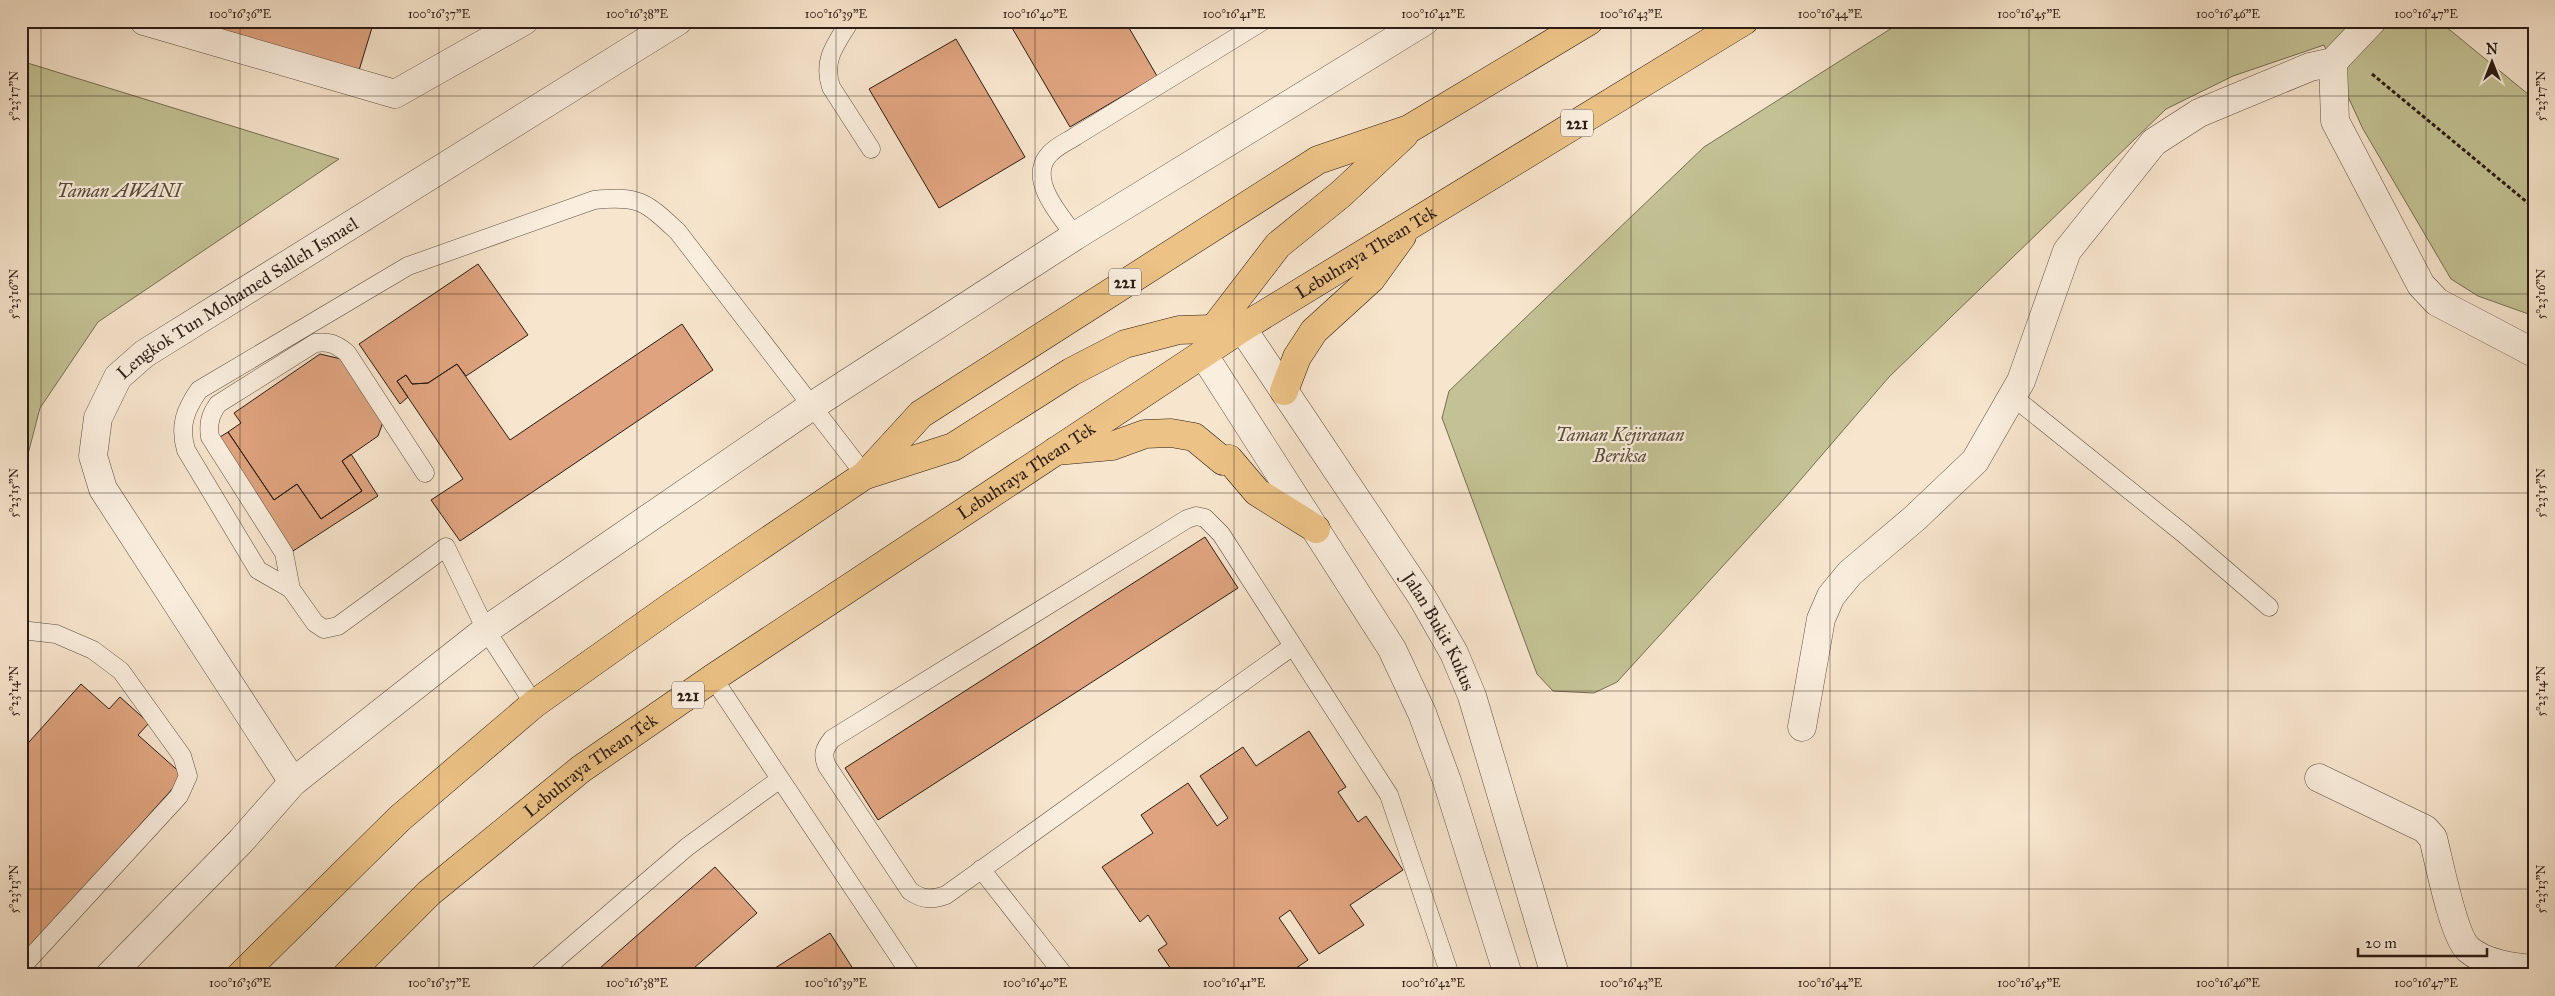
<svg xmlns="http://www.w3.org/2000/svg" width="2555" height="996" font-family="'IM FELL Great Primer',serif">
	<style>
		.green { fill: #c3c294; stroke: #776e54 }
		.building { fill: #dfa47f; stroke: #2b1b14 }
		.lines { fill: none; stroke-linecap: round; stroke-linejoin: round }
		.service-casing { stroke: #5e4e42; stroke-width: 19 }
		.minor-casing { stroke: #5e4e42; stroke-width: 29 }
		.primary-casing { stroke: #2b1b14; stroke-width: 29 }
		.path { stroke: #2b1b14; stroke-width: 3; stroke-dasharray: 4 2.5; stroke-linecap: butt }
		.service { stroke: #faeede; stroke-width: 18 }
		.minor { stroke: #faeede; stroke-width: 28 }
		.primary { stroke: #ecc286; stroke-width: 28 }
		.ticks { fill: none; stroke: #2b1b14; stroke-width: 1; stroke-opacity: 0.45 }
		.labels { text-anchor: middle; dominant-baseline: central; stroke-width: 4.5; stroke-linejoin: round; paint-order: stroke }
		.shield { fill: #faeede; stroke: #695a51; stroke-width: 1 }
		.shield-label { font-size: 16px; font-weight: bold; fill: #2b1b14 }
		.park-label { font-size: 18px; font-style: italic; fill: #594d3a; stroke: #faeede }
		.street-label { font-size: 18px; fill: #2b1b14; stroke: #faeede }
		.neatline { fill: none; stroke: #2b1b14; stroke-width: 2 }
		.ticks-label { font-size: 12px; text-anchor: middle; fill: #2b1b14 }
	</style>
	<rect width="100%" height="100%" fill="#f7e5cd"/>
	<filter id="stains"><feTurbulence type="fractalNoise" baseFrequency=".004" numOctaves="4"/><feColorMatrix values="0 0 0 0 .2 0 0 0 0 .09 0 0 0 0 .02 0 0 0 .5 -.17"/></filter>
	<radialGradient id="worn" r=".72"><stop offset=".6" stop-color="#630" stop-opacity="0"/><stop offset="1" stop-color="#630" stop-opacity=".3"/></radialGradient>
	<path class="green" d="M1903,21H2439L2534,99V316L2478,296L2451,279L2363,129L2324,45L2233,76L2166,109L1889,377L1784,499L1617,682L1594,693L1553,691L1537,674L1442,418L1449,391L1704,147Z
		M21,61L339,159L98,322L40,408L21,481Z"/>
	<path class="building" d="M173,21H374L357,77Z
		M1008,21H1125L1157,76L1070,127Z
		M956,39L1025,157L939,208L869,89Z
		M478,264L528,335L466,376L457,364L428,383L412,384L406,375L397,381L408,397L400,404L359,344Z
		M682,324L713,370L460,541L431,500L463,479L397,381L406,375L412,384L428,383L457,364L510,440Z
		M320,354L341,359L383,422L378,436L342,461L362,491L321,519L297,484L274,500L228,432L241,423L234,413Z
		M228,432L274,500L297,484L321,519L362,491L342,461L351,454L378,496L293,551L220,437Z
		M1205,537L1238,588L878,820L845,768Z
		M81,684L109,709L120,697L149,723L138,735L184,776L21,957V751Z
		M1309,731L1346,787L1338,792L1358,822L1366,816L1403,870L1350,905L1364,925L1319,954L1290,910L1279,918L1308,960L1286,975H1254L1253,973L1249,975H1175L1158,950L1167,944L1148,915L1140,922L1102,867L1153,833L1141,815L1188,783L1217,826L1228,818L1200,776L1243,747L1256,766Z
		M715,867L757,913L686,975H592Z
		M830,933L857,975H775L772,970Z"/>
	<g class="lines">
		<g class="service-casing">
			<path id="service" d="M850,21C836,44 822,59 831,87L871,149
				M1075,236C1061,216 1029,182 1047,157C1054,147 1067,142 1076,136L1263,21
				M2012,396L2184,534L2269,607
				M291,589L284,553L210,437C208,424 210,415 218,404L315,343C329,341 336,344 347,353L425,473
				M21,630L56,634L93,650L121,671L182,756L188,776L179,796L21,968
				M1293,646L946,895C932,900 923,900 910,891L827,766C822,755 824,749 832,739L1187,519L1196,516L1205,518L1221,534L1389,795L1450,975
				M713,678L911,975
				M534,704L486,630L446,547L338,626L324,629L315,623L291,589L258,570L186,450C179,426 185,410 199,390L408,266L594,200C639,195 646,202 678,232L865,475
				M981,869L1064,975
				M538,975L687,847L780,779"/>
		</g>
		<g class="minor-casing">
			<g id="minor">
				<path d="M144,21L395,94L524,21"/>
				<path d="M2333,62L2335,121L2421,285L2437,302L2534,353"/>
				<path id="s1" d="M1242,328L1422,597L1454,653L1472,696L1555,975"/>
				<path d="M1203,354L1392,649L1422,713L1447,781L1508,975"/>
				<path d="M1802,727L1821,619L1831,596L1850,573L1915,518L1975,461L2021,381L2067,251L2154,142L2199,113L2310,67L2333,62L2372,21"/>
				<path d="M2319,778L2425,829L2433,838C2439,861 2453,935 2468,949C2484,963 2513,968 2534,969"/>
				<path id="s2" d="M293,782L103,489L93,456L98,418L118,377L144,354L678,21"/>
				<path d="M110,975L241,841L293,782L486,630L812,406L1075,236L1425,21"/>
			</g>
		</g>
		<g class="primary-casing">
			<g id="primary">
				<path d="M1209,339L1215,327L1278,245L1341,194L1404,135"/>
				<path d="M1284,391L1297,357L1314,331L1371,279L1402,236"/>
				<path d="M1056,451L1112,446L1145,434L1171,433L1194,437L1223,461L1229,459L1257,492L1316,529"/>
				<path d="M866,475L953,447L1071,372L1125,344L1179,330L1242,328"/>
				<path d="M241,975L400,818L534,704L669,608L865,475L921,414L1318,160L1409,129L1589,21"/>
				<path id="s3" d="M347,975L429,893L581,769L713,678L1242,328L1744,21"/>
			</g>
		</g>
		<path class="path" d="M2372,74L2534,208"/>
		<use href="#service" class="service"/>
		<use href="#minor" class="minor"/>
		<use href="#primary" class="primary"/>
	</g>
	<path class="ticks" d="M41,21V975M240,21V975M439,21V975M637,21V975M836,21V975M1035,21V975M1234,21V975M1433,21V975M1631,21V975M1830,21V975M2029,21V975M2228,21V975M2426,21V975M21,96H2534M21,294H2534M21,493H2534M21,691H2534M21,889H2534"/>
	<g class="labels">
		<g class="shield">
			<rect x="1561" y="109.5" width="32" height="27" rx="4"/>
			<rect x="1109" y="268.5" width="32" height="27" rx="4"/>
			<rect x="672" y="681.5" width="32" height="27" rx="4"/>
		</g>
		<g class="shield-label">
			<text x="1577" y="123">221</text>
			<text x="1125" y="282">221</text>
			<text x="688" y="695">221</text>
		</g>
		<g class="park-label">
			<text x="119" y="191">Taman AWANI</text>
			<text x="1620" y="435">Taman Kejiranan<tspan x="1620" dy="21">Beriksa</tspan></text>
		</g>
		<g class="street-label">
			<text stroke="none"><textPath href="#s3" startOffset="1252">Lebuhraya Thean Tek</textPath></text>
			<text stroke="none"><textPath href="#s2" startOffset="611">Lengkok Tun Mohamed Salleh Ismael</textPath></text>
			<text stroke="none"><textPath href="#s3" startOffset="848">Lebuhraya Thean Tek</textPath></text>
			<text stroke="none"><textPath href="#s1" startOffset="362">Jalan Bukit Kukus</textPath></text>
			<text stroke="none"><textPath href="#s3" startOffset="322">Lebuhraya Thean Tek</textPath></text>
		</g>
	</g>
	<rect width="2555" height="996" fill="none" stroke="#f7e5cd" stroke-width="55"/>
	<g transform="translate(2492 62)" stroke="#faeede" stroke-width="4" paint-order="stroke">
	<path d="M0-4L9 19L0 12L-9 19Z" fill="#2b1b14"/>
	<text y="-8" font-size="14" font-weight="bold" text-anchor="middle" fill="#2b1b14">N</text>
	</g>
	<path d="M2358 948v8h129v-8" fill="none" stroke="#2b1b14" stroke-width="2.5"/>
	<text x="2365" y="948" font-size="15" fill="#2b1b14" stroke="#faeede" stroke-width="4" paint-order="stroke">20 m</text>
	<rect x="28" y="28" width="2500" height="940" class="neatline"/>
	<g class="ticks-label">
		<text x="240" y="18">100°16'36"E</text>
		<text x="439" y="18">100°16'37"E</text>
		<text x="637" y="18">100°16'38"E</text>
		<text x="836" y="18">100°16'39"E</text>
		<text x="1035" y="18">100°16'40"E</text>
		<text x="1234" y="18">100°16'41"E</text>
		<text x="1433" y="18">100°16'42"E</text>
		<text x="1631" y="18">100°16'43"E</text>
		<text x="1830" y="18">100°16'44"E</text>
		<text x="2029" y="18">100°16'45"E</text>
		<text x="2228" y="18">100°16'46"E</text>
		<text x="2426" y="18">100°16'47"E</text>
		<text transform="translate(14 96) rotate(-90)" y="4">5°23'17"N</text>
		<text transform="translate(2541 96) rotate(-90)" y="4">5°23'17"N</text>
		<text transform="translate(14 294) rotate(-90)" y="4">5°23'16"N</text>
		<text transform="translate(2541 294) rotate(-90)" y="4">5°23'16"N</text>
		<text transform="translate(14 493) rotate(-90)" y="4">5°23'15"N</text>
		<text transform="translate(2541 493) rotate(-90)" y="4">5°23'15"N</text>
		<text transform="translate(14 691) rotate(-90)" y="4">5°23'14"N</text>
		<text transform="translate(2541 691) rotate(-90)" y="4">5°23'14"N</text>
		<text transform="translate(14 889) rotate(-90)" y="4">5°23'13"N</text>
		<text transform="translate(2541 889) rotate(-90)" y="4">5°23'13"N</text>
		<text x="240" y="987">100°16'36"E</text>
		<text x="439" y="987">100°16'37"E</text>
		<text x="637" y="987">100°16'38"E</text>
		<text x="836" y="987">100°16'39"E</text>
		<text x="1035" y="987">100°16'40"E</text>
		<text x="1234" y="987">100°16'41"E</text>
		<text x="1433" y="987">100°16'42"E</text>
		<text x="1631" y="987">100°16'43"E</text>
		<text x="1830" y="987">100°16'44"E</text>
		<text x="2029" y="987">100°16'45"E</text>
		<text x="2228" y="987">100°16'46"E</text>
		<text x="2426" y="987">100°16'47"E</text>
	</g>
	<rect width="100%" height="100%" filter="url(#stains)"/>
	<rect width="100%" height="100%" fill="url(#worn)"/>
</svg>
